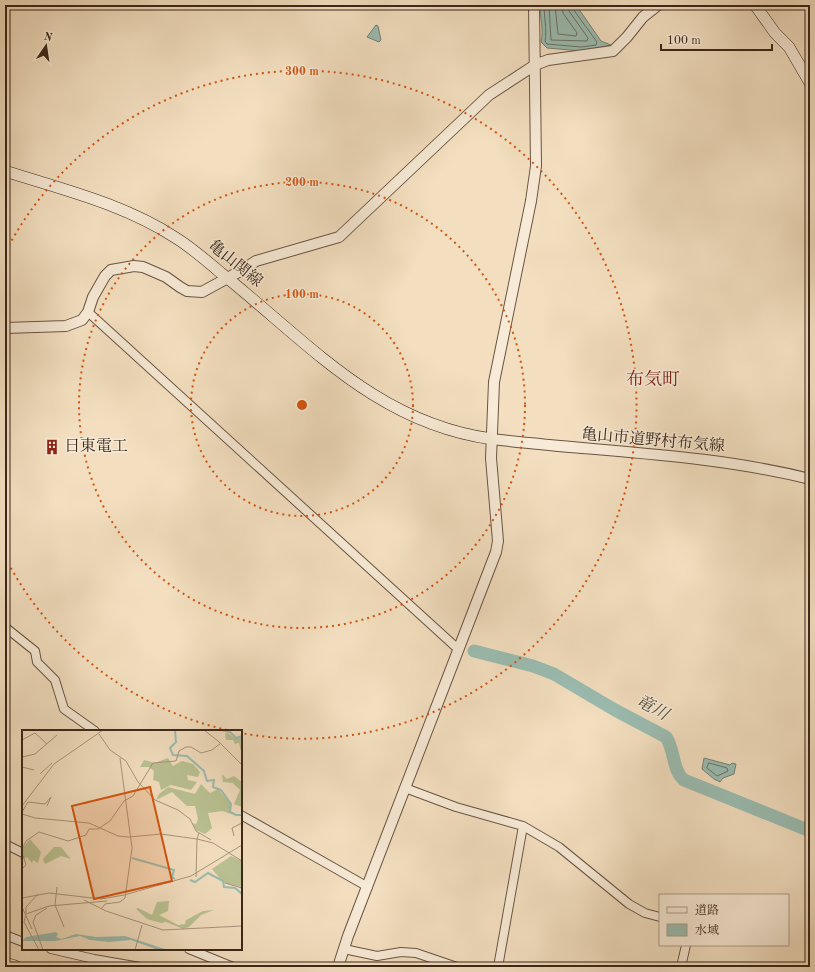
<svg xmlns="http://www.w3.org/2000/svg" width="815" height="972" font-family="'Old Standard TT','Noto Serif JP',serif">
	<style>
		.water { fill: #9bbdb2; stroke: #758175 }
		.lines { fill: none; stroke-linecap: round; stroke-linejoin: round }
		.shore { stroke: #6b7266; stroke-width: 1 }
		.river { stroke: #9bbdb2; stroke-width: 13 }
		.minor-casing { stroke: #695443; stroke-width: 10 }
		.tertiary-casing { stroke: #695443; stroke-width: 12 }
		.secondary-casing { stroke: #3b2619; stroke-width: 12 }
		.trunk-casing { stroke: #3b2619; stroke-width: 14 }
		.minor { stroke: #f7ead6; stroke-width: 8 }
		.tertiary { stroke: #f7ead6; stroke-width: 10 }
		.secondary { stroke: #f7ead6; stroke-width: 11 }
		.trunk { stroke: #f3dfc0; stroke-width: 13 }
		.ring { fill: none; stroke: #d7540d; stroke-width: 2; stroke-dasharray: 2 4 }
		.labels { text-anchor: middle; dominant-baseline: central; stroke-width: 3; stroke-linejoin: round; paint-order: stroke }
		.street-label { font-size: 16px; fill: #3b2619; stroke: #f7ead6 }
		.poi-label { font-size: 16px; fill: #3b2619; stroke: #f7ead6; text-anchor: start }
		.water-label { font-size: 17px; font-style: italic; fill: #534c3f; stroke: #f7ead6 }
		.quarter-label { font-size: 18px; fill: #7a1f14; stroke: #f7ead6 }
		.inset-river { fill: none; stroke: #9bbdb2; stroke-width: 2 }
		.inset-road { fill: none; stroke: #a9957d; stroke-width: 1 }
		.view { fill: #d7540d; fill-opacity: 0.15; stroke: #d7540d; stroke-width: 2 }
		.inset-edge { fill: none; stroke: #3b2619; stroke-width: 2 }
		.centre { fill: #d7540d; stroke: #f7ead6; stroke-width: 2 }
		.ring-label { font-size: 12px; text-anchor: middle; font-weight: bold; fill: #d7540d; stroke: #f7ead6; stroke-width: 3; stroke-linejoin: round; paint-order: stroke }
	</style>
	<rect width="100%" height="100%" fill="#f3dfc0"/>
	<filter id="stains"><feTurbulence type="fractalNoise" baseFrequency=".005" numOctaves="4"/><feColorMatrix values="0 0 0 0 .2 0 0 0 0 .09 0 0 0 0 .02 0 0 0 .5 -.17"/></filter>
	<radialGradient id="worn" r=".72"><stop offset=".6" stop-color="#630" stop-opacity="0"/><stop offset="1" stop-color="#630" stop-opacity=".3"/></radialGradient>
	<path class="water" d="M540,5H576L601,41L611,45L582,51L547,48L541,42C544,29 540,18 540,5Z
		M376,25L378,26L381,40L379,42L367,37Z
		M704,758L730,765L732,763L736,764L734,774L723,778L720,782L714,779L702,769Z"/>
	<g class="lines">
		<path class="shore" d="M544,5C544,17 547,29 545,41L547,44L581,47L596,45L597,42L573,9V5
			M549,5L551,40L587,41L588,38L569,11L568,5
			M555,5L558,34L576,36L577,33L563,13L562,5
			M709,763L727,768L728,771L717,776L707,768Z"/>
		<path class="river" d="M474,651L533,666L554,674L615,710L666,737C675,750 672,770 684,780L810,831"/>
		<g class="minor-casing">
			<path id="minor" d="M88,312L458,649
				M5,627L35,651L37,662L55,680L64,709L95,731
				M405,788L456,807L523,826L559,847L629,904L645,913L660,917
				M241,815L368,887
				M5,844L23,853
				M5,935L23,942
				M51,949L94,959L140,967
				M189,949L233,967
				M344,949L377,956L401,952L416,953L457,967
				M498,967L523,826
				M681,967L686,945"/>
		</g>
		<g class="tertiary-casing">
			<path id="tertiary" d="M5,328L66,326L82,320L88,312L93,297L105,276L111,270L134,266L143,267L166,277L180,287L187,291L202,292L244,269L256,261L339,237L489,95L535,65L548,60L613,51L627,37L643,17L658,5
				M492,439C598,452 706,453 810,479
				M338,967L348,936L496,552L498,541L491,458L494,382L531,201L536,166L534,5"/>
		</g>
		<g class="secondary-casing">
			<path id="secondary" d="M755,5L775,33L789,47L810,83
				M5,171C64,190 124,204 176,238C192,248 207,261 221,273C308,342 376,423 492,439"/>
		</g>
		<g class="trunk-casing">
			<path id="trunk" d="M5,964L15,967"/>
		</g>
		<use href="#minor" class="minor"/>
		<use href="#tertiary" class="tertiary"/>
		<use href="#secondary" class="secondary"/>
		<use href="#trunk" class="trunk"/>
	</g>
	<g class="ring">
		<circle cx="302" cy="405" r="111"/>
		<circle cx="302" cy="405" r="223"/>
		<path d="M227 730A334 334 0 0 1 6 559M6 251A334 334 0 1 1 241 733"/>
	</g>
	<defs>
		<g id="building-bare" transform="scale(1.2)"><path d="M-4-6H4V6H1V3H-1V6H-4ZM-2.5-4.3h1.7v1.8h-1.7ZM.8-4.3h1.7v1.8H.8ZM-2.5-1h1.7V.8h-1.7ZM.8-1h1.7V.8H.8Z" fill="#8f2418" stroke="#f7ead6" stroke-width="2.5" paint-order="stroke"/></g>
	</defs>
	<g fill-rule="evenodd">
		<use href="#building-bare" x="52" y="447"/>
	</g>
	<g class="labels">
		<g class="street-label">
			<text transform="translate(235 264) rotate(39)">亀山関線</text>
			<text transform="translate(653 441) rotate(5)">亀山市道野村布気線</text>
		</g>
		<g class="poi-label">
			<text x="64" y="447">日東電工</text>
		</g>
		<g class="water-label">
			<text transform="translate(652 708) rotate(29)">竜川</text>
		</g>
		<g class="quarter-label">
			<text x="653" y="380">布気町</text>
		</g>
	</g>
	<g transform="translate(22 730)">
		<rect width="220" height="220" fill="#f3dfc0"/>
		<path d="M206,3L213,8L220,7V26L217,13L213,14L211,10H204L203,3ZM146,28L151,36L160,31L171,34L178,42L176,47L165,45L166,50L175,52L169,60L149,55L139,60L137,52L131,50L132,41L127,37H118L122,30L133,33ZM200,44L205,49L212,46L220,52V77L212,74L218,60L211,53L201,52ZM179,54L188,63L196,59L208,73V81L213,85L200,81L186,83L190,98L183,104L174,100L170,93L174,94L176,89L173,76H165L150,62L134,70L137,64L146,57L173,64ZM8,109L19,122L16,133L11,130L10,133L5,127L0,130V119ZM32,117H39L49,129L39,126L23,134L21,129ZM209,126L220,131V157L202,153L190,139ZM147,171L146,181L137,185L156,195L163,194L164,190L181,181L192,180L179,185L167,197L161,199L144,192L139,193L125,189L114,179L116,178L130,185L135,172Z" fill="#bac293"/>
		<path d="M34,202L36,204L34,207L39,209L54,204L74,207L103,206L146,220H136L109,210L87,212L68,210L58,206L33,211H0L4,207Z" fill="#9bbdb2"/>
		<path class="inset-river" d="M153,0L154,12L148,18L151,25L165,26L182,41L185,51L192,50L191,57L199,60L209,74L208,82L214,85H220M199,0L208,2L214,8L220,6M110,128L152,140L150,147L153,149M168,150L173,152L186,143L201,151L202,157L213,158L220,164"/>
		<path class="inset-road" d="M182,0L196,11L220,35M77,4L88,20L104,31L116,52L133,70L156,80L168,89L174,101L189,110M0,10L13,3L25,14M0,27L13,24L35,5M0,37L12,40M18,44L30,33M0,76L32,34L81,0M0,82L6,72L23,74L29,67L25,76M0,84L13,88L67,93L96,106L107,107M177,103L175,109L191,113L220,131M212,106L210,98L220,93M107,107L139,104L175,109L174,147M0,119L4,111L17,102L46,111L64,105L67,99H76L88,91L102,71L111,66L131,33L154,31L157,21L164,17H169L179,23L190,20L199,13M0,122L4,135L0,139M203,153L220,158M35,157L33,175L42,197M0,168L27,163L79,169L102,165L169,146L220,115M62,170L84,181L141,200L220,196M0,177L10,199M79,179L83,174L98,172L103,168L110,118L98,28M4,183V177L16,164M17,220L2,192L4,184L27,176L85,171M21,220L11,192L14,185L25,178M113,220L120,195"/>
		<path class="view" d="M128,57L150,151L72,169L50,76Z"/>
		<rect width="220" height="220" class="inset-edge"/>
	</g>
	<circle cx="302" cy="405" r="6" class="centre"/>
	<g class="ring-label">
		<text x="302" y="75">300 m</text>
		<text x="302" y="186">200 m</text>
		<text x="302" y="298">100 m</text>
	</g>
	<rect width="815" height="972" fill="none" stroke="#f3dfc0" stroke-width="20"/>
	<rect x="6" y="6" width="803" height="960" fill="none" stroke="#3b2619" stroke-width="2"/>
	<rect x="10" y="10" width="795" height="952" fill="none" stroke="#3b2619"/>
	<rect x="659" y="894" width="130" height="52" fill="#f7ead6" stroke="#ac9c8a"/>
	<rect x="667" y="907" width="20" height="6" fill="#f7ead6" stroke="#ac9c8a"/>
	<text x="695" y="914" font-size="12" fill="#3b2619">道路</text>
	<rect x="667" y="924" width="20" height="12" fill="#9bbdb2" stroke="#ac9c8a"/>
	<text x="695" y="934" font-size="12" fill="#3b2619">水域</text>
	<g transform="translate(46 46) rotate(13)" stroke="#f7ead6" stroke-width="3" paint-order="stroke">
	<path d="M0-3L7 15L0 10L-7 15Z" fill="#3b2619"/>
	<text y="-6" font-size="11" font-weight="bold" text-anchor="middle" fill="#3b2619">N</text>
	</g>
	<path d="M661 44v6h111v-6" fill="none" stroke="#3b2619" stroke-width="2"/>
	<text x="667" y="44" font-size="12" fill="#3b2619" stroke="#f7ead6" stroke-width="3" paint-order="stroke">100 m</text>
	<rect width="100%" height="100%" filter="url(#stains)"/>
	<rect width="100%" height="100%" fill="url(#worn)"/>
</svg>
